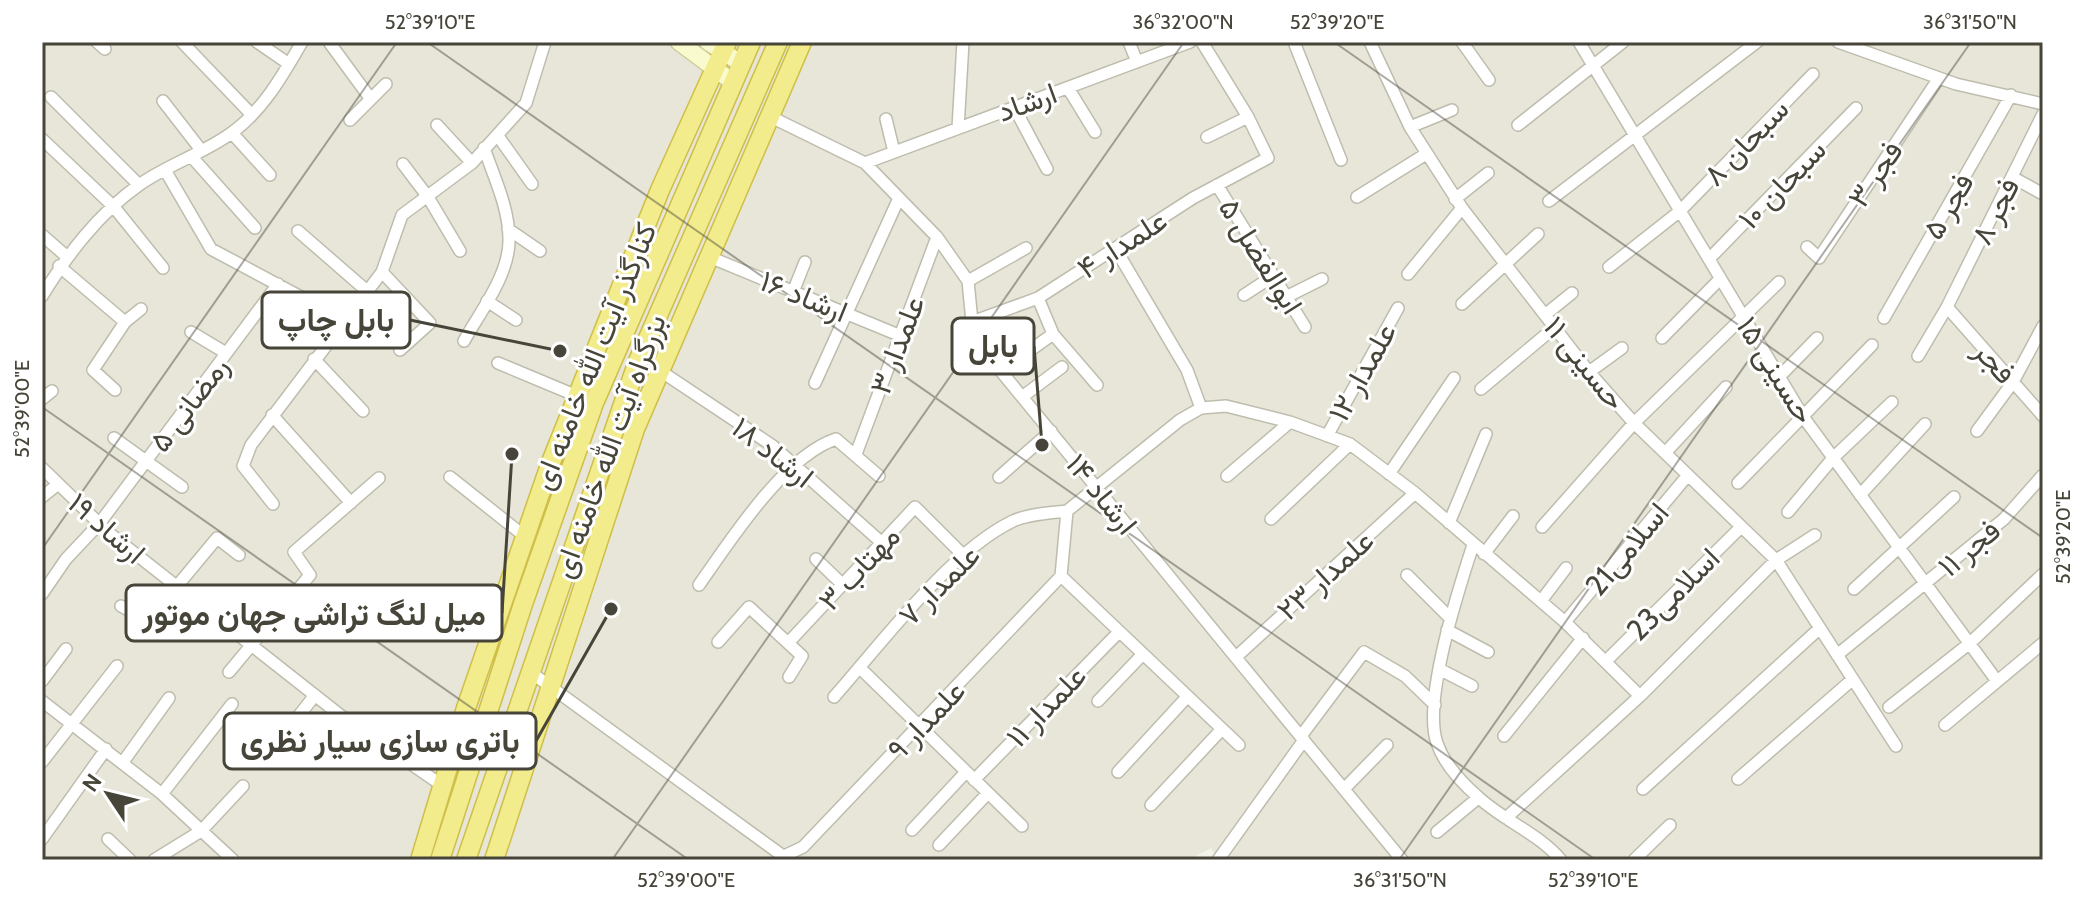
<svg xmlns="http://www.w3.org/2000/svg" width="2085" height="902" font-family="Cabin,Vazirmatn,sans-serif">
	<style>
		.residential { fill: #e7e6d9 }
		.lines { fill: none; stroke-linecap: round; stroke-linejoin: round }
		.minor-casing { stroke: #bebdad; stroke-width: 14 }
		.secondary-casing { stroke: #cccb9c; stroke-width: 19 }
		.trunk-casing { stroke: #cfbf48; stroke-width: 21 }
		.minor { stroke: #fff; stroke-width: 11 }
		.secondary { stroke: #f9face; stroke-width: 16 }
		.trunk { stroke: #f2ec8c; stroke-width: 18 }
		.ticks { fill: none; stroke: #474539; stroke-width: 2; stroke-opacity: 0.45 }
		.labels { text-anchor: middle; dominant-baseline: central; stroke-width: 6; stroke-linejoin: round; paint-order: stroke }
		.street-label { font-size: 30px; fill: #474539; stroke: #fff }
		.leader { fill: none; stroke: #474539; stroke-width: 3 }
		.callout-dot { fill: #474539; stroke: #fff; stroke-width: 3 }
		.callout { fill: #fff; stroke: #474539; stroke-width: 3 }
		.callout-label { font-size: 32px; text-anchor: middle; font-weight: bold; fill: #474539 }
		.neatline { fill: none; stroke: #474539; stroke-width: 3 }
		.ticks-label { font-size: 20px; text-anchor: middle; fill: #474539 }
	</style>
	<rect width="100%" height="100%" fill="#f3f3ea"/>
	<path class="residential" d="M42,42H2043V860H1218L1211,848L1188,860H42Z"/>
	<g class="lines">
		<g class="minor-casing">
			<path id="minor" d="M97,42L105,49
				M182,42L251,114
				M257,42L289,64
				M329,42L370,98
				M1129,42L1137,62
				M1294,42L1341,160
				M1370,42L1410,127L1462,208L1589,372L1634,423L1776,560L1896,746
				M1462,42L1489,80
				M1579,42L1804,418L1997,681
				M1838,42L1956,84L2043,104
				M1068,88L1095,132
				M51,97L139,185
				M163,101L201,150
				M1014,107L1047,169
				M769,116L865,163L937,237L968,281L972,322L986,353L1402,860
				M886,119L894,152
				M350,120L386,84
				M437,125L472,163
				M1518,125L1623,42
				M1410,127L1452,110
				M958,128L963,42
				M232,133L270,175
				M498,136L532,184
				M1207,137L1248,117
				M42,139L114,207L163,268
				M191,156L255,228
				M865,163L1190,42
				M403,164L428,197L460,251
				M165,170L211,249L344,320
				M2012,177L2043,194
				M1217,185L1305,327
				M1357,197L1426,154
				M1455,199L1488,173
				M1549,201L1757,42
				M508,229L540,251
				M298,231L367,291
				M42,235L66,256
				M1807,247L1819,258L1939,78
				M1115,248L1187,370L1201,408
				M707,256L901,336
				M1709,259L1856,108
				M59,266L125,322
				M1609,267L1680,211L1813,74
				M382,272L430,323L400,350
				M1408,274L1462,208
				M968,281L1026,248
				M793,292L805,262
				M1244,295L1273,276
				M42,296C68,254 98,214 139,185C167,165 202,154 230,134C262,112 283,75 302,42
				M1286,297L1322,279
				M1038,298L1053,334L1097,385
				M487,301L516,320
				M1462,304L1538,234
				M1947,307L2043,416
				M1546,314L1572,293
				M1884,318L2011,95
				M972,322L1038,298L1193,198L1268,158L1248,117L1202,42
				M191,332L226,353
				M1662,338L1720,279
				M464,341C480,312 510,274 509,239C509,208 494,177 484,148
				M1032,349L1053,334
				M1918,356L1947,307L2043,114
				M314,359L363,411
				M498,363L577,396
				M659,370L773,446L881,542
				M1589,372L1622,348
				M1779,377L1817,338
				M815,383L899,198
				M1481,389L1555,327
				M115,390L93,370L125,322L141,309
				M1022,397L1062,367
				M42,399L52,391
				M272,415L351,503
				M1977,431L2013,382L2043,326
				M1327,436L1398,308
				M114,438L182,487
				M1666,452L1726,387
				M856,454L937,237
				M42,468L109,533L340,715L443,786
				M1389,474L1454,378
				M1227,476L1290,422
				M450,477L523,535
				M999,477L1051,431
				M1738,483L1872,345
				M1860,495L1925,424
				M42,497L57,485
				M273,504L243,466L251,445L382,272L402,215L472,163L526,103L545,42
				M1788,512L1833,458L1892,402
				M1271,519L1350,444
				M1449,523L1486,434
				M1542,527L1634,423L1779,282
				M1473,545C1459,588 1422,701 1437,743C1444,764 1462,783 1478,797C1504,821 1538,833 1561,860
				M1484,554L1513,516
				M816,559L842,584
				M1407,575L1450,618
				M699,585C730,541 784,456 836,439L879,476
				M1854,589L1954,497
				M42,594L66,559L99,524L278,284
				M1541,601L1566,568
				M121,606L148,621L217,538L239,555
				M1565,622L1688,475
				M1447,630L1488,652
				M718,642L749,607L802,656L789,677
				M788,643L915,507L964,556
				M1837,655L2004,519L2043,475
				M1236,657L1415,493
				M1606,661L1741,527
				M860,668L1022,826
				M1441,670L1472,686
				M529,671L787,859
				M229,672L310,575L294,552L379,478
				M42,681L66,649
				M834,697C881,644 949,552 1013,521C1028,514 1050,513 1067,511
				M42,701L162,794L233,860
				M1098,701L1142,655
				M1889,707L1970,643L2043,574
				M1945,725L2043,643
				M290,727L315,695
				M1301,736L1364,652L1405,676L1435,705
				M1504,736L1583,638
				M1239,745L1061,576L1067,511L1180,420L1201,408L1226,406L1290,422L1350,444L1415,493L1565,622L1640,696
				M42,762L117,666
				M123,762L169,698
				M1118,772L1187,697
				M1738,779L1853,679
				M974,780L1118,633
				M1344,789L1387,745
				M1643,789L1820,628
				M162,794L232,704
				M1151,805L1222,729
				M1506,818L1640,696L1776,560L1815,535
				M912,830L966,772
				M1437,832L1478,798
				M42,839L106,749
				M108,839L130,860
				M939,845L988,793
				M784,856L803,847L1061,576
				M154,860L201,831L243,786
				M1218,860L1304,740
				M1634,860L1670,825"/>
		</g>
		<g class="secondary-casing">
			<path id="secondary" d="M679,42L734,83
				M708,42L742,64"/>
		</g>
		<g class="trunk-casing">
			<path id="trunk" d="M420,860L466,708L551,462L660,190L727,42
				M440,860L523,604L594,403L751,42
				M466,860L638,361L778,42
				M494,860L635,429L802,42"/>
		</g>
		<use href="#minor" class="minor"/>
		<use href="#secondary" class="secondary"/>
		<use href="#trunk" class="trunk"/>
	</g>
	<path class="ticks" d="M427,42L1596,860M1334,42L2043,538M42,407L689,860M42,549L397,42M612,860L1184,42M1399,860L1971,42"/>
	<g class="labels">
		<g class="street-label">
			<text transform="translate(1027 102) rotate(-20)">ارشاد</text>
			<text transform="translate(1746 142) rotate(-46)">سبحان ۸</text>
			<text transform="translate(1875 174) rotate(-56)">فجر ۳</text>
			<text transform="translate(1782 184) rotate(-46)">سبحان ۱۰</text>
			<text transform="translate(1948 206) rotate(-60)">فجر ۵</text>
			<text transform="translate(1995 211) rotate(-63)">فجر ۸</text>
			<text transform="translate(1122 244) rotate(-33)">علمدار ۴</text>
			<text transform="translate(1261 256) rotate(58)">ابوالفضل ۵</text>
			<text transform="translate(804 296) rotate(22)">ارشاد ۱۶</text>
			<text transform="translate(897 345) rotate(-69)">علمدار ۳</text>
			<text transform="translate(594 356) rotate(-68)">کنارگذر آیت الله خامنه ای</text>
			<text transform="translate(1995 362) rotate(48)">فجر</text>
			<text transform="translate(1585 363) rotate(51)">حسینی ۱۱</text>
			<text transform="translate(1776 370) rotate(58)">حسینی ۱۵</text>
			<text transform="translate(1362 372) rotate(-61)">علمدار ۱۲</text>
			<text transform="translate(189 404) rotate(-53)">رمضانی ۵</text>
			<text transform="translate(609 446) rotate(-70)">بزرگراه آیت الله خامنه ای</text>
			<text transform="translate(773 452) rotate(38)">ارشاد ۱۸</text>
			<text transform="translate(1102 494) rotate(51)">ارشاد ۱۴</text>
			<text transform="translate(107 528) rotate(41)">ارشاد ۱۹</text>
			<text transform="translate(1969 548) rotate(-40)">فجر ۱۱</text>
			<text transform="translate(1627 549) rotate(-50)">اسلامی21</text>
			<text transform="translate(859 568) rotate(-47)">مهتاب ۳</text>
			<text transform="translate(1325 575) rotate(-42)">علمدار ۲۳</text>
			<text transform="translate(939 585) rotate(-45)">علمدار ۷</text>
			<text transform="translate(1673 594) rotate(-45)">اسلامی23</text>
			<text transform="translate(1046 706) rotate(-46)">علمدار ۱۱</text>
			<text transform="translate(926 720) rotate(-46)">علمدار ۹</text>
		</g>
	</g>
	<path class="leader" d="M560 351L410 320M1042 445L1034 346M512 454L502 613M611 609L536 741"/>
	<g class="callout-dot">
		<circle cx="560" cy="351" r="8"/>
		<circle cx="1042" cy="445" r="8"/>
		<circle cx="512" cy="454" r="8"/>
		<circle cx="611" cy="609" r="8"/>
	</g>
	<g class="callout">
		<rect x="262" y="292" width="148" height="56" rx="8"/>
		<rect x="952" y="318" width="82" height="56" rx="8"/>
		<rect x="126" y="585" width="376" height="56" rx="8"/>
		<rect x="224" y="713" width="312" height="56" rx="8"/>
	</g>
	<g class="callout-label">
		<text x="336" y="331">بابل چاپ</text>
		<text x="993" y="357">بابل</text>
		<text x="314" y="625">میل لنگ تراشی جهان موتور</text>
		<text x="380" y="752">باتری سازی سیار نظری</text>
	</g>
	<rect width="2085" height="902" fill="none" stroke="#ffffff" stroke-width="88"/>
	<g transform="translate(108 794) rotate(305)" stroke="#ffffff" stroke-width="6" paint-order="stroke">
	<path d="M0-6L14 30L0 20L-14 30Z" fill="#474539"/>
	<text y="-12" font-size="22" font-weight="bold" text-anchor="middle" fill="#474539">N</text>
	</g>
	<rect x="44" y="44" width="1997" height="814" class="neatline"/>
	<g class="ticks-label">
		<text x="430" y="29">52°39'10"E</text>
		<text x="1183" y="29">36°32'00"N</text>
		<text x="1337" y="29">52°39'20"E</text>
		<text x="1970" y="29">36°31'50"N</text>
		<text transform="translate(22 409) rotate(-90)" y="7">52°39'00"E</text>
		<text transform="translate(2063 537) rotate(-90)" y="7">52°39'20"E</text>
		<text x="686" y="887">52°39'00"E</text>
		<text x="1400" y="887">36°31'50"N</text>
		<text x="1593" y="887">52°39'10"E</text>
	</g>
</svg>
